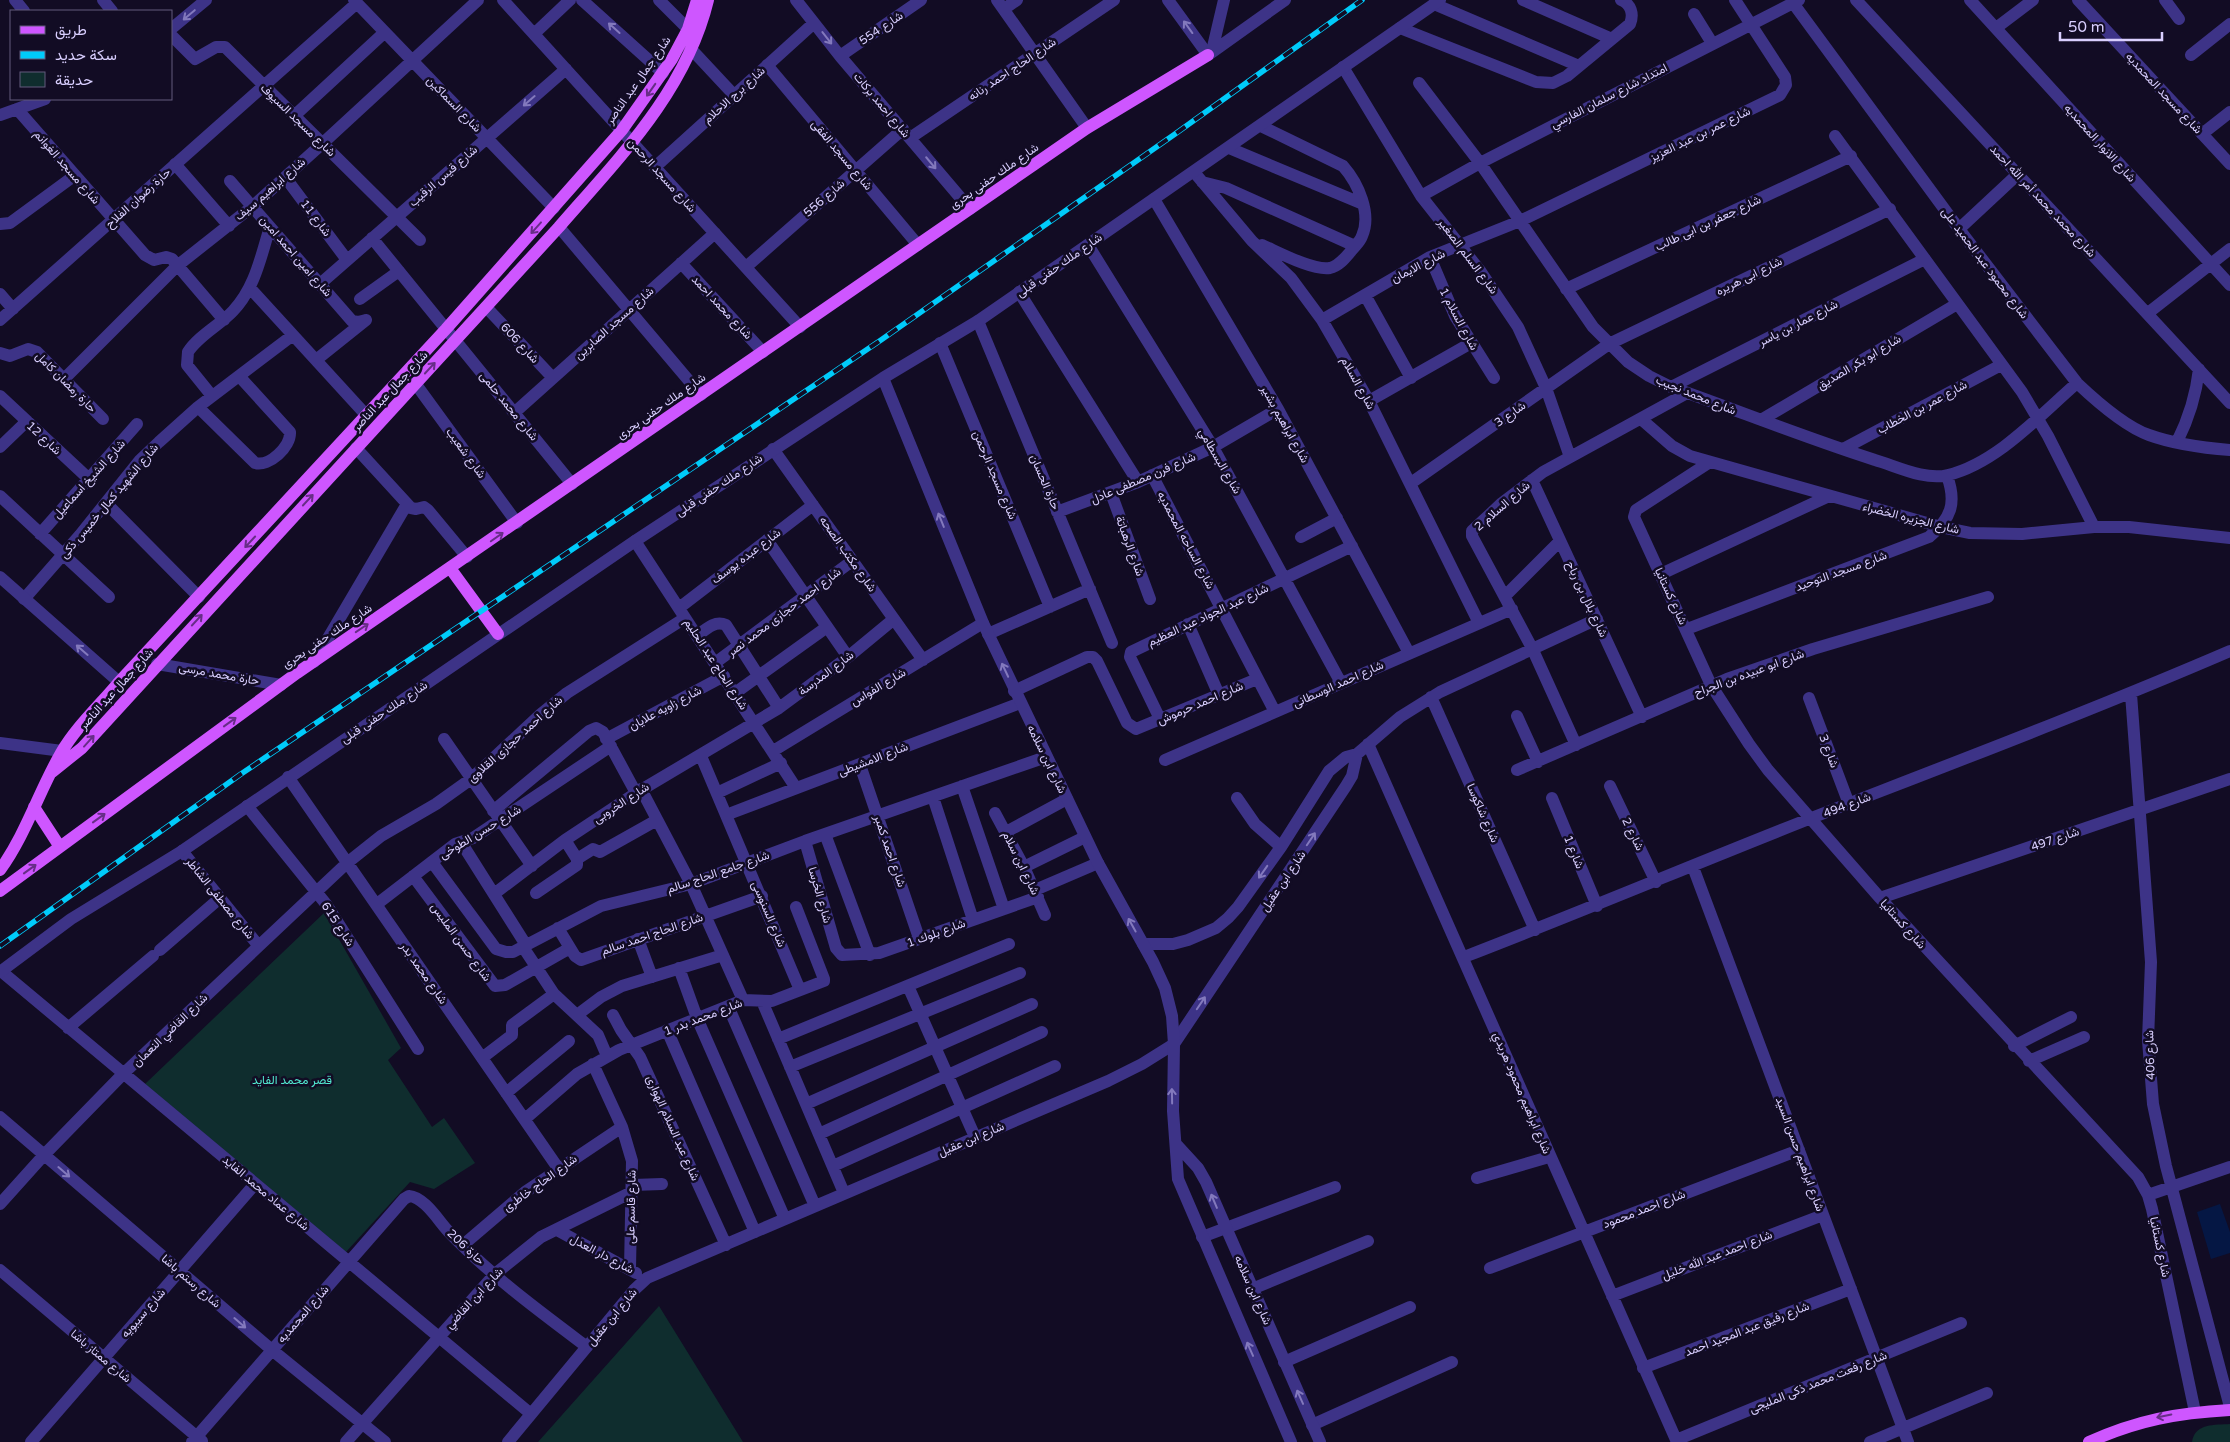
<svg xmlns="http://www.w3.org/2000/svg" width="2230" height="1442" font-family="'Varela Round',Vazirmatn,sans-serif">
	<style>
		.green { fill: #0f2d2e }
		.water { fill: #051744 }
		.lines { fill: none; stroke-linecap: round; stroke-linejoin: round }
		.minor { stroke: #3d3387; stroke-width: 12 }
		.tertiary { stroke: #3d3387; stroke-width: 12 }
		.primary { stroke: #ce56ff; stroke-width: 12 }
		.rail-casing { stroke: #00cbfa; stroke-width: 5.5 }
		.rail { stroke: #120c24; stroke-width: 4; stroke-dasharray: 11; stroke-linecap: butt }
		.oneway { stroke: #8379bd }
		.oneway2 { stroke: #672d87 }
		.labels { text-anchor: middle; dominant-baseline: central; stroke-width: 5; stroke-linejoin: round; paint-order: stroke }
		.street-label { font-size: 12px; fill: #d9cfff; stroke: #120c24 }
		.park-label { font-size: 12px; fill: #51e9d0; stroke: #120c24 }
	</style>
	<rect width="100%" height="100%" fill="#120c24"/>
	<path class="green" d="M324,913L401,1048L388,1060L432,1127L444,1118L475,1163L434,1189L410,1182L346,1252L145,1084Z
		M659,1306L743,1442H538Z
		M2230,1424V1442H2192C2195,1423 2215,1425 2230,1424Z"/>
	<path class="water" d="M2220,1204L2230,1232V1253L2211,1259L2197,1212Z"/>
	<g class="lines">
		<path class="minor" d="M15,0L24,11
			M103,0L112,11
			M354,0L554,208
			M503,0L800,327
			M582,0L663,73
			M659,0L688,29
			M796,0L840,56L970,209
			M997,0L1087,128
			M1168,0L1208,55
			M1523,0L1612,39
			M1856,0L2230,403
			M1970,0L2230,285
			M2078,0L2230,164
			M2165,0L2179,19
			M1793,3L1959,229L2077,383C2095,400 2126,427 2149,435C2174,444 2204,448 2230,450
			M1434,4L1579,66
			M1004,9L1017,0
			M1694,14L1712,43
			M1400,28L1536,82L1553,83L1567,76L1630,24C1634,14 1631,4 1621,0
			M1996,28L2033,0
			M171,29L206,0
			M534,34L570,0
			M171,35L195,59L216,47H225L420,240
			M692,50L734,95
			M2191,55L2230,24
			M840,56L921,0
			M767,65L918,245
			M1343,67L1421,196L1481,272L1518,327L1546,388L1570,457
			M1419,83L1480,163L1593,327L1628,362L1649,376L1671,387C1739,411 1806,438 1875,460C1896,466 1925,481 1948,475C1997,463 2040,415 2077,383
			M17,109L145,255L154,260L166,257L172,259L224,320
			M0,115L45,99
			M294,116L385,32
			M1261,126L1343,166C1358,183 1372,214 1362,236C1360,242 1354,247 1351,251C1345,258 1339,266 1330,268C1313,271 1278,252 1262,245
			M2202,134L2230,112
			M1835,136L2022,392L2048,436L2094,527
			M910,138L1114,0
			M1229,148L1363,204
			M175,164L229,226
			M655,167L814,23
			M1194,172L1252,241L1291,278L1322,320L1369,401L1479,623
			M285,177L347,260
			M230,181L352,321L358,322L366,320
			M1202,182L1226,188L1355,246
			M1421,196L1480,163L1799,0
			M1154,199L1278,409L1409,653
			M0,224L10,223L74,176
			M559,227L701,395
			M1959,229L2018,174
			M372,238L572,484
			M1088,245L1213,447L1341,683
			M1430,257L1455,316L1494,378
			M681,263L763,352
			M746,267L903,129
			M320,284L566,69
			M250,288L367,416
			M1566,289L1851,156
			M1019,292L1138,482
			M0,294L13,309
			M1365,295L1411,378
			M360,299L399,271
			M486,307L553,378
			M2148,313L2230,249
			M0,320L357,3
			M1322,320L1430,257L1520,221L1780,95L1786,85L1785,77L1735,0
			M978,321L1112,643
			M940,343L1050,607
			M0,353L10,356L28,349L37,352L103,419
			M316,360L366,320
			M64,379L177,266L253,206L323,143L478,0
			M415,383L517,523
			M1671,387L1925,259
			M0,396L89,479
			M212,396L187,365L188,352C198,336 220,325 233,311C255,288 261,256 270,227
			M1369,401L1471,343
			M198,407L255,463C269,467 291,447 290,432L239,376
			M514,413L715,233
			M1641,419L1672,446L1690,456L1941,527L1970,533L2022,534L2094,527H2129L2230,538
			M1761,420L1957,304
			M2177,442C2189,418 2196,396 2199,369
			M0,447L27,421
			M356,448L411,508L416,509L424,507L428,510L467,557
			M773,449L923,660
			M1843,449L2001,365
			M1710,462L1636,510L1634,517L1711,685L1749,744L1768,770L1880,898L2138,1177L2148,1195L2152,1209L2195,1412
			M1152,475L1275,712
			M1532,480L1642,717
			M1411,483L1609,344L1890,209
			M1111,493L1150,599
			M0,496L109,597
			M106,503L199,597
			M1057,512L1138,482L1213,447L1278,409
			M40,534L137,424
			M1301,537L1337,518
			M767,540L848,657
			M635,541L796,788
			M1661,574L1829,496
			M1505,596L1560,541
			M24,599L80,535L140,460L159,442L198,407L293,335
			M679,608L813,505
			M1188,624L1219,695
			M1687,629L1929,537C1951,519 1957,503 1947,476
			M988,634L1090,589
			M697,636C706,629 715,620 726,625L779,708
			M314,662L407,504
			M715,663L852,561
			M157,664L281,685
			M1014,691L1087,657H1093L1097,661L1127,723L1136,729L1257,679
			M735,693L827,627
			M2131,694L2151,962L2148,1040L2153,1104L2166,1166L2230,1407
			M1431,697L1535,930
			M1809,698L1849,804
			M1517,716L1538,762
			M1160,719L1130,657L1131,652L1352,546
			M444,739L532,866
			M606,739L724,676
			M0,743L62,751
			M1368,744C1473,976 1573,1210 1677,1442
			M1576,745L1532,648L1472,536V531L1502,503L1543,472L1687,393
			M773,751L983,623
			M701,756L800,990
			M1165,760L1512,609
			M860,765L919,938
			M1517,770L1727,679L1813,649L1988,597
			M288,777L558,1168
			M962,786L1004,909
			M1610,786L1656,882
			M641,789L691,884L743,1000
			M717,793L781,763
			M933,797L973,920
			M1237,798L1255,824L1281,847
			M1552,798L1597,906
			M247,806L326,904L418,1049
			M493,811L589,731L596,728L603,732L636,793
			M995,813L1024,867L1045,915
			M726,815L1020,703
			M1006,832L1067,799
			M825,834L870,955
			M805,841L836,948L842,955L879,953L1038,897
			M461,842L526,945
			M182,851L258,945
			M577,859L593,849L600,852L657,820
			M432,862L496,949L506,952H513L601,906L691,884L805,841L1046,757
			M1024,867L1085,837
			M1693,867L1908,1442
			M413,876L495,986L505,985L570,948
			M1035,890L1098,863
			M536,893L577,865V859L565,840
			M494,894L565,840L636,793L779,708L848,657L894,619
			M1880,898L2230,779
			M377,904L455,844L473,838L611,746
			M558,928L575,956L581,960L762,896
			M638,939L652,977
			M1143,944H1173L1188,940L1216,928L1228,918L1238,907L1281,847L1329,771L1346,757L1357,754L1400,717L1440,692L1597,619
			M523,947L554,994L598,1035L607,1056
			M160,950L220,898
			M1464,957C1581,912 1697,863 1814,817C1953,763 2093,710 2230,651
			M679,968L697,1018L785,1219
			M1,971L531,1414
			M908,986L975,1137
			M762,1001L844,1193
			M728,1006L815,1206
			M577,1015L601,997L622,986L723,955
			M613,1015L621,1030L640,1057L726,1245
			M68,1028L153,956
			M667,1030L755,1232
			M778,1039L1009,944
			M2014,1046L2071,1017
			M482,1058L512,1035V1025L554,994
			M2029,1061L2084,1037
			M593,1064L622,1127L632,1161L630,1269
			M790,1067L1020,973
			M506,1093L569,1041
			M806,1104L1032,1004
			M0,1117L272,1350L385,1442
			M525,1119L577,1074L619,1050L743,1000L772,1001L824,981V979L796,907
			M819,1134L1042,1032
			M833,1166L1055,1066
			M1477,1178L1549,1157
			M633,1185L662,1184
			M2148,1195L2230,1167
			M0,1204L44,1155L123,1074L347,863L381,836L436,804L471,779L541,714L567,693L685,618
			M557,1230L636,1273
			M1202,1237L1335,1187
			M463,1245L525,1192L622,1127
			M1490,1268L1799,1150
			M0,1270L202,1441
			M1252,1289L1368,1241
			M1612,1296L1823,1215
			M1284,1362L1410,1307
			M1643,1368L1851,1289
			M1312,1425L1452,1362
			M1676,1440L1961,1323
			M31,1442L255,1184
			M192,1442L404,1199L409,1196C424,1197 438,1220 448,1231C490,1275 539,1311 587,1347
			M346,1442L495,1274L541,1237L632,1192
			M508,1442L634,1290L647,1278L1108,1081L1142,1064L1174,1044L1346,786L1352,776L1357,754
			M1870,1442L1987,1393"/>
		<path class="tertiary" d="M1212,51L1224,0
			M1208,55L1285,0
			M883,378L983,623L1098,863L1153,962L1165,988L1172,1016L1174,1044L1173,1111L1178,1179L1291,1442
			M0,577L119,682
			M0,972L71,919L182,851L635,541L883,378L978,321L1440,0
			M1176,1144L1198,1168L1206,1182L1320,1442"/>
		<path class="primary" d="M450,568L498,634
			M52,772L82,748L559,227C619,158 686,91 708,0
			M34,807L60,847
			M0,870C26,834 39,791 61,753C76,727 100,705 119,682L446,329L622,130L672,59L688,29L697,0
			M0,891L297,673L1087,128L1208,55
			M2089,1442C2138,1420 2177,1413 2230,1410"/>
		<g class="rail-casing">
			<path id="rail" d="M0,946L241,774L881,340L1175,134L1362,0"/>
		</g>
		<use href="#rail" class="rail"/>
	</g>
	<defs><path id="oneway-shaft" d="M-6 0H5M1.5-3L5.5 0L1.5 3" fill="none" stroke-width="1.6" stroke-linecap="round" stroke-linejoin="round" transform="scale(1.25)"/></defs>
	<g class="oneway">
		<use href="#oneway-shaft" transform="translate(189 15) rotate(140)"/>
		<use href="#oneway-shaft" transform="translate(1188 27) rotate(-126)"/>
		<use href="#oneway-shaft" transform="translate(614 28) rotate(-138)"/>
		<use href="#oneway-shaft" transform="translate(827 38) rotate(52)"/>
		<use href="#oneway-shaft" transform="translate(529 101) rotate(139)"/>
		<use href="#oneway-shaft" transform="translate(931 163) rotate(50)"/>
		<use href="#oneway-shaft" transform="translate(941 520) rotate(-112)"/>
		<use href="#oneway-shaft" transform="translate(82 650) rotate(-139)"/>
		<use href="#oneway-shaft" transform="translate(1005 670) rotate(-115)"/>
		<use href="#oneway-shaft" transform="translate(1311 839) rotate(-56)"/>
		<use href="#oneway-shaft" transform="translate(1263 872) rotate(125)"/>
		<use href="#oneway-shaft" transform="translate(1132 925) rotate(-119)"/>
		<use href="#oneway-shaft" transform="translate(1201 1003) rotate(-56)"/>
		<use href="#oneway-shaft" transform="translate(1172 1096) rotate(-91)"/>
		<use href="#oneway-shaft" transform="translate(64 1172) rotate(41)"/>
		<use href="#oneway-shaft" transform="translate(1214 1201) rotate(-113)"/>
		<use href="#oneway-shaft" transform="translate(240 1323) rotate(41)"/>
		<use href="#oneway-shaft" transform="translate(1250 1349) rotate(-114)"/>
		<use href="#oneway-shaft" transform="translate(1300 1397) rotate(-114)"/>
	</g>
	<g class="oneway2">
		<use href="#oneway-shaft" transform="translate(651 90) rotate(125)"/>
		<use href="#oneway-shaft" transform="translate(536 228) rotate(132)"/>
		<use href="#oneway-shaft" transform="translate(430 368) rotate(-47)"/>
		<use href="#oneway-shaft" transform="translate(308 500) rotate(-47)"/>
		<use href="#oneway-shaft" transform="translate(497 537) rotate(-35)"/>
		<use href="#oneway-shaft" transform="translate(250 542) rotate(133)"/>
		<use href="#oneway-shaft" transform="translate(197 620) rotate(-47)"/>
		<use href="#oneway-shaft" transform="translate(362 628) rotate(-34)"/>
		<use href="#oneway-shaft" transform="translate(230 722) rotate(-36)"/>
		<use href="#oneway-shaft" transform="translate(89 741) rotate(-48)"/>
		<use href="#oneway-shaft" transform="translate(99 818) rotate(-36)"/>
		<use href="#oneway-shaft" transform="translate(30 869) rotate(-36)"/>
		<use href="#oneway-shaft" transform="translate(2164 1416) rotate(168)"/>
	</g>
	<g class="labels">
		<g class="street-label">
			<text transform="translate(881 28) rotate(-34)">شارع 554</text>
			<text transform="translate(1012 69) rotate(-34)">شارع الحاج احمد رنانه</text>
			<text transform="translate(638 80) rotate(-55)">شارع جمال عبد الناصر</text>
			<text transform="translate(2164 93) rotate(47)">شارع مسجد المحمديه</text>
			<text transform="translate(734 95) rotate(-42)">شارع برج الاحلام</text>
			<text transform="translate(1609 96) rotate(-27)">امتداد شارع سلمان الفارسي</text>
			<text transform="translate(454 104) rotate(46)">شارع السماكين</text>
			<text transform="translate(882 105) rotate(50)">شارع احمد بركات</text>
			<text transform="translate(298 120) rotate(44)">شارع مسجد السيوف</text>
			<text transform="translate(1700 134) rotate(-26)">شارع عمر بن عبد العزيز</text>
			<text transform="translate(2100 143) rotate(48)">شارع الانوار المحمديه</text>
			<text transform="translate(842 155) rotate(50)">شارع مسجد الفقى</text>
			<text transform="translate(67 167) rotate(49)">شارع مسجد الغوانم</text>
			<text transform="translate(662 175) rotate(48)">شارع مسجد الرحمن</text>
			<text transform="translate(443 176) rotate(-41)">شارع قيس الرقيب</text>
			<text transform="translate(994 176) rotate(-35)">شارع ملك حفنى بحرى</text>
			<text transform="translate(270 189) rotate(-41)">شارع ابراهيم سيف</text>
			<text transform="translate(138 198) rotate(-42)">حارة رضوان الفلاح</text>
			<text transform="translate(824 198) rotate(-41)">شارع 556</text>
			<text transform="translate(2043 201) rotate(47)">شارع محمد محمد أمر الله احمد</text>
			<text transform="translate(316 218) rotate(53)">شارع 11</text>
			<text transform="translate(1708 223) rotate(-25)">شارع جعفر بن ابى طالب</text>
			<text transform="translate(296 256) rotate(49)">شارع امين احمد امين</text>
			<text transform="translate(1468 256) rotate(53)">شارع السلم الصغير</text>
			<text transform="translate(1985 263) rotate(53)">شارع محمود عبد الحميد على</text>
			<text transform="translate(1059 265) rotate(-35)">شارع ملك حفنى قبلى</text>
			<text transform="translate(1418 266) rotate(-27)">شارع الايمان</text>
			<text transform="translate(1749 276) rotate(-26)">شارع ابى هريره</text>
			<text transform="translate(722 307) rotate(47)">شارع محمد احمد</text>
			<text transform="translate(1459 319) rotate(62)">شارع السلام 1</text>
			<text transform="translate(614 323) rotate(-42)">شارع مسجد الصابرين</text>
			<text transform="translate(1798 323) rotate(-27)">شارع عمار بن ياسر</text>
			<text transform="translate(520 343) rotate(47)">شارع 606</text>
			<text transform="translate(1859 362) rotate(-31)">شارع ابو بكر الصديق</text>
			<text transform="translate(66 382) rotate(45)">حارة رمضان كامل</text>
			<text transform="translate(1358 383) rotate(61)">شارع السلام</text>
			<text transform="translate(390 391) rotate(-47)">شارع جمال عبد الناصر</text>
			<text transform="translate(1696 395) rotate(22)">شارع محمد نجيب</text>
			<text transform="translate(509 406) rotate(51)">شارع محمد حلمى</text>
			<text transform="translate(661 406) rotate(-35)">شارع ملك حفنى بحرى</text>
			<text transform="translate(1922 407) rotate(-28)">شارع عمر بن الخطاب</text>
			<text transform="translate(1510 414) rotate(-35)">شارع 3</text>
			<text transform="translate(1285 424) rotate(61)">شارع ابراهيم بشير</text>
			<text transform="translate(44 438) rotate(43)">شارع 12</text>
			<text transform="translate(466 453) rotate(54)">شارع شعيب</text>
			<text transform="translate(1220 461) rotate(60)">شارع البسطامي</text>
			<text transform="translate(995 475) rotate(67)">شارع مسجد الرحمن</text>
			<text transform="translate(1143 478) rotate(-23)">شارع فرن مصطفى عادل</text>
			<text transform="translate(89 479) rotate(-48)">شارع الشيخ اسماعيل</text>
			<text transform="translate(1045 482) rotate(67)">حارة الحسان</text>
			<text transform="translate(719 485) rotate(-34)">شارع ملك حفنى قبلى</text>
			<text transform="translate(109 501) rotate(-50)">شارع الشهيد كمال خميس ذكى</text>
			<text transform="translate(1502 506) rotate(-41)">شارع السلام 2</text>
			<text transform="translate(1911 518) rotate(14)">شارع الجزيره الخضراء</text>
			<text transform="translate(1186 540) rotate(62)">شارع الساحه المحمديه</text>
			<text transform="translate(1130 546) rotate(70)">شارع الرهباتة</text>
			<text transform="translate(848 554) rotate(55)">شارع مكتب الصحه</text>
			<text transform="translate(746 556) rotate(-37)">شارع عبده يوسف</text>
			<text transform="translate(1841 571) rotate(-20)">شارع مسجد التوحيد</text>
			<text transform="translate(1671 596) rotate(65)">شارع كستانيا</text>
			<text transform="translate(1587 599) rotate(65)">شارع بلال بن رباح</text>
			<text transform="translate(784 612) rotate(-37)">شارع احمد حجازى محمد نصر</text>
			<text transform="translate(1208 615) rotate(-25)">شارع عبد الجواد عبد العظيم</text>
			<text transform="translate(327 636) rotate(-34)">شارع ملك حفنى بحرى</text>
			<text transform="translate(716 664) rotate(57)">شارع الحاج عبد الحليم</text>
			<text transform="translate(826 673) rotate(-37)">شارع المدرسة</text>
			<text transform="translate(1749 673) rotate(-20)">شارع ابو عبيده بن الجراح</text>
			<text transform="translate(219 674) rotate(10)">حارة محمد مرسى</text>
			<text transform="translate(1338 684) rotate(-24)">شارع احمد الوسطانى</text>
			<text transform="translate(878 687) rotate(-31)">شارع الفواس</text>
			<text transform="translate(116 689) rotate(-48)">شارع جمال عبد الناصر</text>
			<text transform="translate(1200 703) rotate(-23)">شارع احمد حرموش</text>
			<text transform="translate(665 708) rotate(-28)">شارع زاويه علايان</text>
			<text transform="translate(384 712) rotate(-34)">شارع ملك حفنى قبلى</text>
			<text transform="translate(515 739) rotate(-42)">شارع احمد حجازى القلاوى</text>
			<text transform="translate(1829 751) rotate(69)">شارع 3</text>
			<text transform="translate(873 759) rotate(-21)">شارع الامشيطى</text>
			<text transform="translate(1047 759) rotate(64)">شارع ابن سلامه</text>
			<text transform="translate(621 803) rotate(-33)">شارع الخروبى</text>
			<text transform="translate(1847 805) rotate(-21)">شارع 494</text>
			<text transform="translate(1483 813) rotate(66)">شارع شاكوسا</text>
			<text transform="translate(480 832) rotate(-31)">شارع حسن الطوخى</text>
			<text transform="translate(1633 834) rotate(64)">شارع 2</text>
			<text transform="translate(2055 839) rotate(-19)">شارع 497</text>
			<text transform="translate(890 851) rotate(71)">شارع احمد كمبر</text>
			<text transform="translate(1574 852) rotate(68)">شارع 1</text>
			<text transform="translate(1021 863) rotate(64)">شارع ابن سلام</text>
			<text transform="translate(718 872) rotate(-19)">شارع جامع الحاج سالم</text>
			<text transform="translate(1283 881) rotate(-56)">شارع ابن عقيل</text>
			<text transform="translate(820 895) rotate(74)">شارع الخرسا</text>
			<text transform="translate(220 898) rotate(51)">شارع مصطفى الشاطر</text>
			<text transform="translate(769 914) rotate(67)">شارع السنوسى</text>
			<text transform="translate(338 924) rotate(57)">شارع 615</text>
			<text transform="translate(1903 924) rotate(48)">شارع كستانيا</text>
			<text transform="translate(936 933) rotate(-20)">شارع بلوك 1</text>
			<text transform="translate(652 934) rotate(-19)">شارع الحاج احمد سالم</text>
			<text transform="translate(461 942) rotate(54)">شارع حسن المليس</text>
			<text transform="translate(424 973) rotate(55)">شارع محمد بدر</text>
			<text transform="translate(703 1017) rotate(-21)">شارع محمد بدر 1</text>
			<text transform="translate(170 1030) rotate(-44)">شارع القاضي النعمان</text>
			<text transform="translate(2150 1055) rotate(-92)">شارع 406</text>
			<text transform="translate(1522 1093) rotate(67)">شارع ابراهيم محمود هريدي</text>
			<text transform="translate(673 1128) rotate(66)">شارع عبد السلام الهوارى</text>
			<text transform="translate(971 1139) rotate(-23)">شارع ابن عقيل</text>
			<text transform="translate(1800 1154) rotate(70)">شارع ابراهيم حسن السيد</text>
			<text transform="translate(540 1183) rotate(-36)">شارع الحاج خاطرى</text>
			<text transform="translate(266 1193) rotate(40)">شارع عماد محمد الفايد</text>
			<text transform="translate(631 1207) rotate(-89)">شارع قاسم على</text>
			<text transform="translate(1644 1209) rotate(-21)">شارع احمد محمود</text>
			<text transform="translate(466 1247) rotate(43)">حارة 206</text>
			<text transform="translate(2160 1247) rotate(78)">شارع كستانيا</text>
			<text transform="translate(602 1254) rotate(28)">شارع دار العدل</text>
			<text transform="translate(1717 1255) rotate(-21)">شارع احمد عبد الله خليل</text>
			<text transform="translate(191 1281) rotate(41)">شارع رستم باشا</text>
			<text transform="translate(1253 1290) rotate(66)">شارع ابن سلامه</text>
			<text transform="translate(474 1298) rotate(-47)">شارع ابن القاضي</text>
			<text transform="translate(143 1313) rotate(-49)">شارع سيبويه</text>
			<text transform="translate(303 1314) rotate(-49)">شارع المحمديه</text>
			<text transform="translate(612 1317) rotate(-50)">شارع ابن عقيل</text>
			<text transform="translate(1747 1329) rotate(-21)">شارع رفيق عبد المجيد احمد</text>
			<text transform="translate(101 1356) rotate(40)">شارع ممتاز باشا</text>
			<text transform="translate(1818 1382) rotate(-22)">شارع رفعت محمد ذكى المليجى</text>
		</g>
		<g class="park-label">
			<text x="292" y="1080">قصر محمد الفايد</text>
		</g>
	</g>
	<rect x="10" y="10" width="162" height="90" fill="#120c24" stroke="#625a7c"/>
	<rect x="20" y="26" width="25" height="8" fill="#ce56ff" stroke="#625a7c"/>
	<text x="55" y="35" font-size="15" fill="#d9cfff">طريق</text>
	<rect x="20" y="51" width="25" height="8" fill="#00cbfa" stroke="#625a7c"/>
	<text x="55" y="60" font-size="15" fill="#d9cfff">سكة حديد</text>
	<rect x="20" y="72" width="25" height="15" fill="#0f2d2e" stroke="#625a7c"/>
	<text x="55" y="85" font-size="15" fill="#d9cfff">حديقة</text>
	<path d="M2060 32v8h102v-8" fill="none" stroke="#d9cfff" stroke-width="2.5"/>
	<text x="2068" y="32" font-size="15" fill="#d9cfff" stroke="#120c24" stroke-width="4" paint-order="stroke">50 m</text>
</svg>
